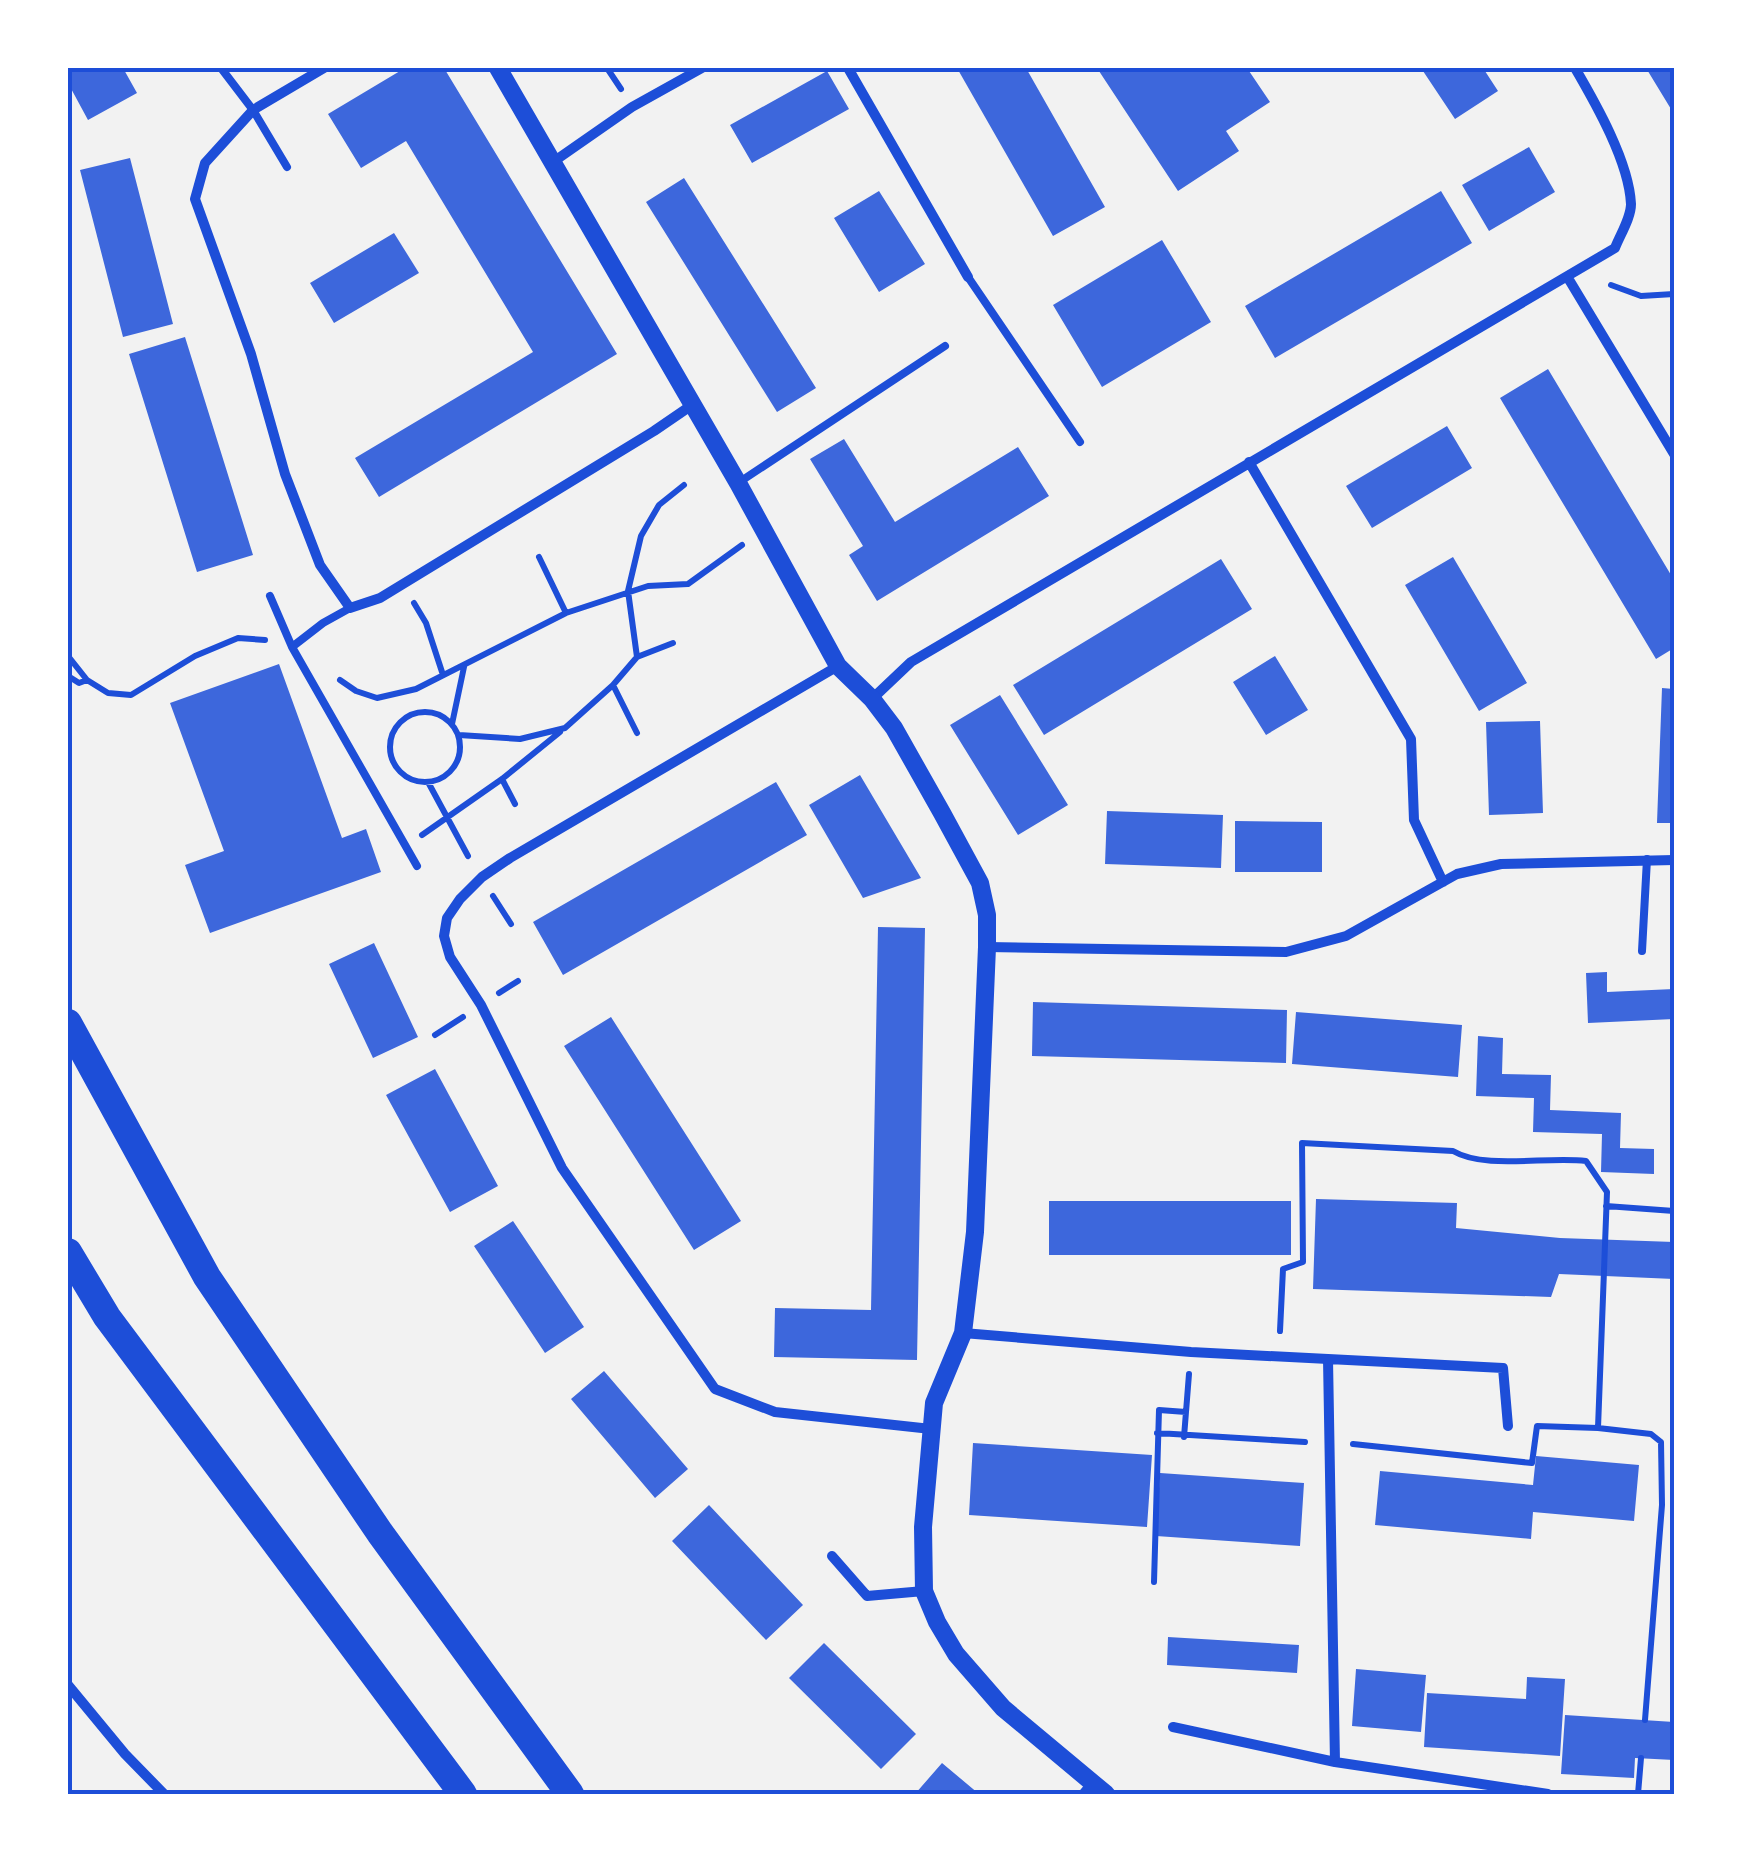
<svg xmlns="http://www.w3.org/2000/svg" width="1742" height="1862" font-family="'Roboto Condensed',sans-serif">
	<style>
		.building { fill: #3d67dc }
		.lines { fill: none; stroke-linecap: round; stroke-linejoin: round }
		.path { stroke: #1d4ed8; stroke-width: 6 }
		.service { stroke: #1d4ed8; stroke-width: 8 }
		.minor { stroke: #1d4ed8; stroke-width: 10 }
		.tertiary { stroke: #1d4ed8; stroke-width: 18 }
		.trunk { stroke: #1d4ed8; stroke-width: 28 }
		.neatline { fill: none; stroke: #1d4ed8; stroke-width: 4 }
	</style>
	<rect width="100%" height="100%" fill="#f2f2f2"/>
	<path class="building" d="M68,68H123L137,93L88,120L68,83Z
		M405,68H444L617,354L379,497L355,458L533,352L406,141L361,168L328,114Z
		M957,68H1026L1105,207L1053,236Z
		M1097,68H1247L1270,102L1226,131L1239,151L1178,191Z
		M1421,68H1483L1498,91L1455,119Z
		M1646,68H1674V114Z
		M827,71L849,109L752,163L730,125Z
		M1529,147L1555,192L1489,231L1462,185Z
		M130,158L173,324L123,337L80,170Z
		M684,178L816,388L777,412L646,202Z
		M879,191L925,264L879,292L834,218Z
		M1441,191L1472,243L1275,358L1245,306Z
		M394,233L419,273L334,323L310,283Z
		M1162,240L1211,322L1102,387L1053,305Z
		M185,337L253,555L197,572L129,354Z
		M1548,369L1674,580V648L1656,659L1500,398Z
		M1447,426L1472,468L1372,528L1346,486Z
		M844,439L895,522L1018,447L1049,496L877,601L849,555L863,546L810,459Z
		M1453,557L1527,683L1479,711L1405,585Z
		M1221,559L1252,609L1044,735L1013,685Z
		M1275,656L1308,710L1266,735L1233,682Z
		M279,664L342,838L366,829L381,872L210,933L185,865L224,851L170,703Z
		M1662,688L1674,689V823H1657Z
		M1000,695L1068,805L1018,835L950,725Z
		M1540,721L1543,813L1489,815L1486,722Z
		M860,775L921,878L863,898L809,805Z
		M776,782L807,835L563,975L533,922Z
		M1107,811L1223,815L1221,868L1105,864Z
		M1235,821L1322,822V872H1235Z
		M878,927L925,928L917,1360L774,1357L775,1308L871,1310Z
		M374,943L418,1037L373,1058L329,964Z
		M1607,972V992L1674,989V1019L1588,1023L1586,973Z
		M1033,1002L1287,1010L1286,1063L1032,1056Z
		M1296,1012L1462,1025L1458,1077L1292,1064Z
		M611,1017L741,1221L694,1250L564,1046Z
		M1478,1036L1503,1038L1502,1074L1551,1075L1550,1110L1621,1113L1620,1148L1654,1149V1174L1601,1172L1602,1134L1533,1132L1534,1098L1476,1096Z
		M435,1069L498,1186L450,1212L386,1095Z
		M1316,1199L1457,1203L1456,1228L1560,1238L1674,1242V1279L1559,1274L1551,1297L1313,1289Z
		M1049,1201H1291V1255H1049Z
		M513,1221L584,1327L545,1353L474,1246Z
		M604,1371L688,1469L655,1498L571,1399Z
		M973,1443L1152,1455L1147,1527L969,1515Z
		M1536,1456L1639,1465L1634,1521L1533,1512L1531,1539L1375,1525L1380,1471L1533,1485Z
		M1160,1473L1304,1483L1300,1546L1156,1536Z
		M709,1505L803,1605L766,1640L672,1541Z
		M1168,1637L1299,1645L1297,1673L1167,1665Z
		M824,1643L916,1734L881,1769L789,1678Z
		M1356,1669L1426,1675L1421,1732L1352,1726Z
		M1527,1677L1565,1679L1560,1756L1424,1747L1427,1693L1526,1699Z
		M1565,1715L1674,1722V1760L1635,1758L1634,1778L1561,1774Z
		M942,1763L979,1794H915Z"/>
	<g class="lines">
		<path class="path" d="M607,68L621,89
			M1611,285L1641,296L1674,294
			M539,557L566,613
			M414,603L426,623L443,675
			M68,656L87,680L108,693L131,695L195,656L238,638L265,640
			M637,657L628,591L641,536L659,505L684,485
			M68,676L79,683L87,680
			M340,680L356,691L377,698L416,689L566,613L648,586L688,584L742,545
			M613,685L637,733
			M390 747a35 35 0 1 1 70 0a35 35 0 1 1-70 0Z
			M452,724L464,667
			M459,735L520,739L565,728L613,685L637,657L673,643
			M502,779L515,804
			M428,782L468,856
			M422,835L502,779L560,732
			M493,896L511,924
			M499,993L518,981
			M435,1035L463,1017
			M1606,1206L1674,1211
			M1280,1331L1283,1269L1303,1262L1302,1143L1453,1151C1485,1170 1547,1156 1586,1161L1607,1192L1598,1428L1651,1434L1661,1442L1662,1505L1645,1720
			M1157,1433L1305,1442
			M1184,1437L1189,1374
			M1353,1444L1532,1463L1537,1426L1598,1428
			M1154,1582L1159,1410L1186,1412
			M1638,1794L1641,1758"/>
		<path class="service" d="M221,68L253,110L287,167
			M968,277L1080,442
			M738,483L945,346
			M270,596L292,647L417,866
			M292,647L323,623L350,608
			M1642,951L1647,859
			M1082,1794L1092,1782"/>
		<path class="minor" d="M324,68L253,110L205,163L195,199L251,354L285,474L320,565L350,608L380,598L654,431L692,405
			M848,68L968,277
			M553,162L632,107L702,68
			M1568,278L1674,454
			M1249,462L1411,739L1414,820L1443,882
			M838,666L510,858L482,877L460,899L447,918L444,936L450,957L481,1005L562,1168L715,1389L775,1412L931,1429
			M872,699L911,662L1615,248C1620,235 1631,218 1631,204C1629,162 1596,104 1575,68
			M987,947L1286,952L1346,936L1457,874L1501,864L1674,860
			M963,1333L1191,1352L1503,1368L1508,1426
			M1328,1359L1335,1762
			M832,1556L867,1596L924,1591
			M68,1685L125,1754L164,1794
			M1173,1727L1335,1762L1548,1794"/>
		<path class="tertiary" d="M498,68L738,483L838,666L872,699L894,728L942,813L980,883L987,915V947L975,1232L963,1333L934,1403L923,1527L924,1591L937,1622L956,1654L1003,1708L1106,1794"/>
		<path class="trunk" d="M68,1023L207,1277L380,1533L570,1794
			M68,1252L107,1317L463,1794"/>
	</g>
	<rect width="1742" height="1862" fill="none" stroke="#ffffff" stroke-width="140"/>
	<rect x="70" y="70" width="1602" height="1722" class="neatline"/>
</svg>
